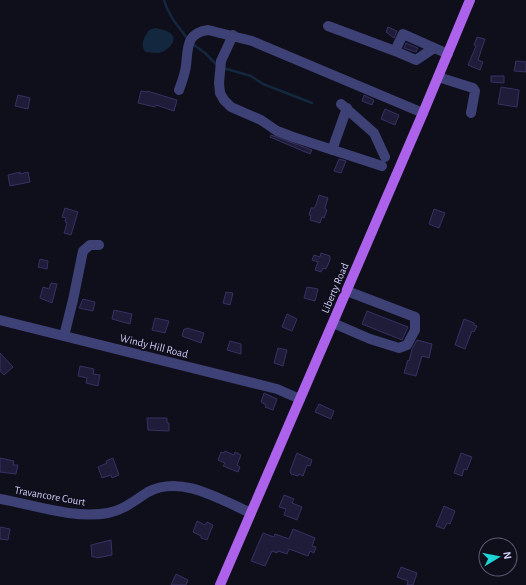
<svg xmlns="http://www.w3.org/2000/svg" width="526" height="585" font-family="'Alegreya Sans',sans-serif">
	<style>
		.water { fill: #13283f }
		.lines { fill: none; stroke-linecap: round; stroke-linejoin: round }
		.stream { stroke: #13283f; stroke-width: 2.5 }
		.building { fill: #1f1c3a; stroke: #363163 }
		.minor { stroke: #3e4175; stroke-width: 10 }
		.major { stroke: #ac62eb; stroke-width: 10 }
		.labels { text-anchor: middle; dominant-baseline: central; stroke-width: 4; stroke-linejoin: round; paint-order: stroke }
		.street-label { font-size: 11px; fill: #cfcef9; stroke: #0f0e1b }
	</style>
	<rect width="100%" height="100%" fill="#0f0e1b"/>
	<path class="water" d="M155,28C160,29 166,30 170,33C180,40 167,52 158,53C154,53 149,52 145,52C140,44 144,37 149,30Z"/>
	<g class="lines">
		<path class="stream" d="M164,0C168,15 178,26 187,38
			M194,45L205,53L217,65
			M223,68L251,76L263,84L312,103"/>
	</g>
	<path class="building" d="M388,27L397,31L394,38L386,32Z
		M477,37L485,39L478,60L483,62L480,70L468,65L476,46L474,45Z
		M406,43L418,48L416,52L404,48Z
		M516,61L526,62V72L514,71Z
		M491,76H504V83L491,82Z
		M501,87L519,90L517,107L498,104Z
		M141,91L147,92V91L177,100L174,111L156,105L155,107L138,103Z
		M18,95L30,98L28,109L15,106Z
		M364,95L374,100L372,105L362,101Z
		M385,109L399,115L395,125L381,119Z
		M271,135L312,150L310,154L270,137Z
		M339,159L346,161L341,173L334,171Z
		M20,172V174L28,172L30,182L10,186L8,175Z
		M319,195L328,198L325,208L327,210L324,218L322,217L320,223L310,220L311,216L309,215L311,208H314L316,205Z
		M65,208L78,212L71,235L64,233L67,223L65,222L66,218L62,217Z
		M434,209L445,213L439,228L429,224Z
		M321,253L330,256V260L326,269L323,268L321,272L315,270L318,262L312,260L314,255L320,257Z
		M40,259L48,261L47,269L38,267Z
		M51,283L57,284L52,303L40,298L43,287L49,289Z
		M307,287L318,289L315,301L304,298Z
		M226,292L233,293L230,305L223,303Z
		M83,299L95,302L93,311L79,308Z
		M114,310L132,314L130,324L112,319Z
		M367,311L408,327L402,340L362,324Z
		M287,314L297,319L292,331L282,327Z
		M155,318L169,321L165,333L152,330Z
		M464,319L474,323V325L477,326L474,332L472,331L465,349L455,345Z
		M187,328L204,333L201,343L182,336L184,329H187Z
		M417,340L432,344L429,358L422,356L416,376L404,373L408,360L409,361L412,349Z
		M230,341L241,344V354L227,350Z
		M278,348L287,350L283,366L274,363Z
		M0,353L13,367L4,375L0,371Z
		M80,366L94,369L93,374L100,375L98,386L86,383L87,378L78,376Z
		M264,393L277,399L273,410L265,407L266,405L261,402Z
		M319,404L334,411L331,419L315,412Z
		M147,418H167V423H169V431L148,430Z
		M225,451L234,455L235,452L241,455L237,465L240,467L238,472L223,466L225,463L218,460L221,452L224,453Z
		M297,453L312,460L310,466L307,465L303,476L299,474L298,476L291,474L290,471Z
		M461,453L472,457L467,470L464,469L462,476L454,473Z
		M0,458L14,461L13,465H18L16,474L0,472Z
		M113,458L119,475L112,478L111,475L102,478L98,467L107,463L106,461Z
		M284,495L294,499L292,503L302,507L297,520L284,515L286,509L279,507Z
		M444,506L455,511L450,524L447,523L444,529L436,526Z
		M197,521L205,525L207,522L213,525L207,540L201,538V536L193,532Z
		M0,527L10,529L8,540L0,539Z
		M293,529L315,538L312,546L316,547L314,553L310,551L308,556L289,549L287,554L278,551L277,553L272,551L265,566L251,561L263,533L274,537L275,534L289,539Z
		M111,540L112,555L97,558L96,557H92L91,545Z
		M401,567L417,573L413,585H407L408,581L397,577Z
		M176,574L188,580L186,585H171Z"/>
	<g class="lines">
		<path class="minor" d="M328,26L395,51
			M233,35L221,61L219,83L220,93L224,100L231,107L261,120L277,131L293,137L382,166
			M434,48L416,60L395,51L403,34L448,54
			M438,77L473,88L475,91L471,113
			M179,90C182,82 185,74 186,66C188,48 186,33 208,30L252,41L423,113
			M341,104L374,133L385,157
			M332,150L347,108
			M0,320L277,389L300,399
			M333,323L370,339L399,348L407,345L415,330V317L347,291
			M64,336L73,300L83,251L90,245H99
			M0,499C35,505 72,519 108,513C124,510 135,500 148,492C181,474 221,500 251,513"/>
		<path class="major" d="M220,585L423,113L470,0"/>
	</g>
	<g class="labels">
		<g class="street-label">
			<text transform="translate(335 288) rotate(-67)">Liberty Road</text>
			<text transform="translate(154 346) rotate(14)">Windy Hill Road</text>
			<text transform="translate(50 496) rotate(10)">Travancore Court</text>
		</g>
	</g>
	<g transform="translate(498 557) rotate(80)"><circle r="19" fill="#0f0e1b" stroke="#5c5b74"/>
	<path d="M0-3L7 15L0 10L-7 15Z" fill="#1bd5d8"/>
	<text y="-6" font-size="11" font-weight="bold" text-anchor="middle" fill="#cfcef9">N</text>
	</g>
</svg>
